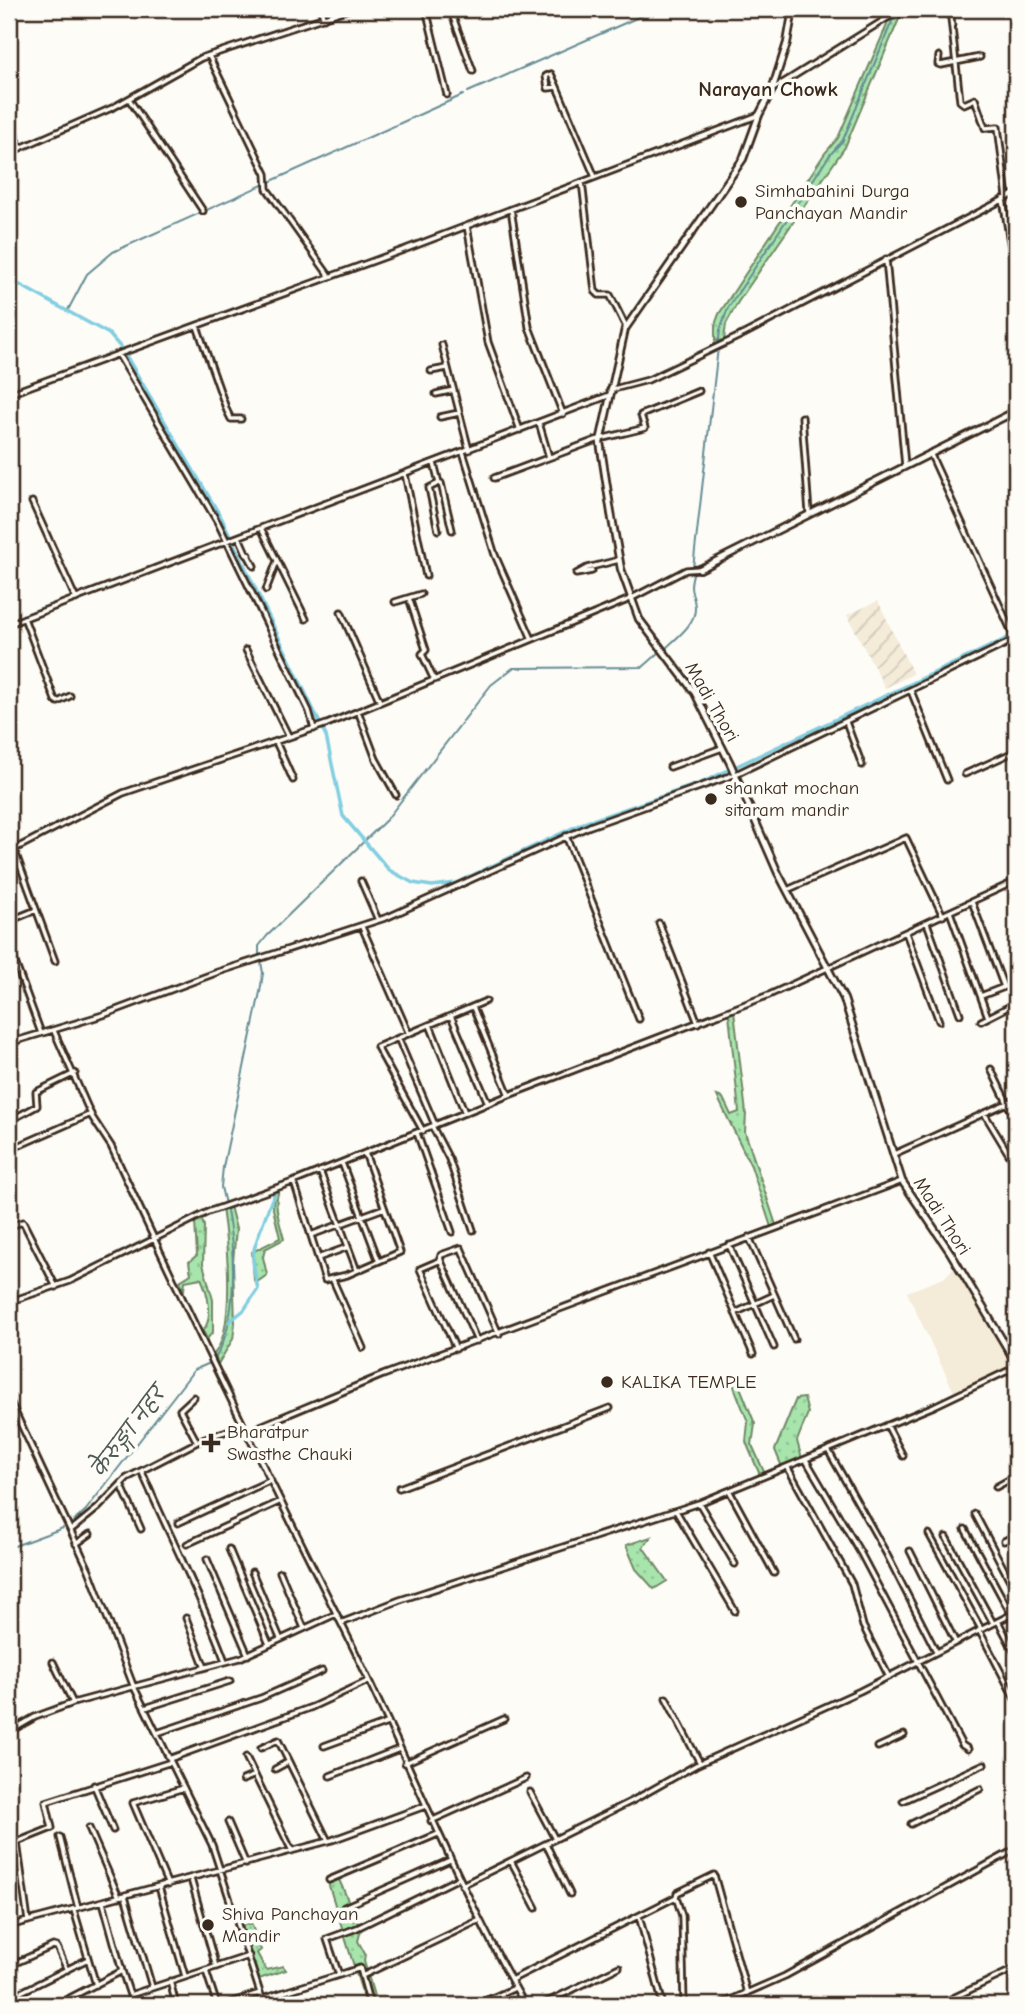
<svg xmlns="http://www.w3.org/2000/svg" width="1025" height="2014" font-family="'Comic Neue','Playpen Sans Deva',sans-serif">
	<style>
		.built { fill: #f4ebd9 }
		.industrial { fill: url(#industrial-furrows) }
		.grass { fill: url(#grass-dots); stroke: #718866; stroke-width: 2 }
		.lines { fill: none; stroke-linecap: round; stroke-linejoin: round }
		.stream { stroke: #668c93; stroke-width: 2 }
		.canal { stroke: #82cee1; stroke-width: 3.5 }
		.street-casing { stroke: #3b2a1e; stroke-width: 9 }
		.secondary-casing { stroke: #3b2a1e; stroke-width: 10 }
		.street { stroke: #fdfcf7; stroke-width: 3.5 }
		.secondary { stroke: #fdfcf7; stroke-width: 4.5 }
		.poi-dot { fill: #3b2a1e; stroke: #fdfcf7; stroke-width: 2.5 }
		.labels { text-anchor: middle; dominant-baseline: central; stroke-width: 7; stroke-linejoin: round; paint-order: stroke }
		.poi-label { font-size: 19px; fill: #3b2a1e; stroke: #fdfcf7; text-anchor: start }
		.street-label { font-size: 19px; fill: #3b2a1e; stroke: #fdfcf7 }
		.neighbourhood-label { font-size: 21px; font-weight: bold; fill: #3b2a1e; stroke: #fdfcf7 }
		.water-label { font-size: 21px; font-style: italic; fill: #505b58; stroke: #fdfcf7 }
	</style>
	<defs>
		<pattern id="industrial-furrows" width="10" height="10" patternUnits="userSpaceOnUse" patternTransform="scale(1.75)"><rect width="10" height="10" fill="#f4ebd9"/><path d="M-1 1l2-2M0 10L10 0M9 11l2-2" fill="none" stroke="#d2caba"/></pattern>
		<pattern id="grass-dots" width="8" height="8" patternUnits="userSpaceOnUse" patternTransform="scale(1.75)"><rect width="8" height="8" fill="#a7e5ad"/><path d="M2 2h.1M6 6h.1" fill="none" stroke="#91c594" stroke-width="1.8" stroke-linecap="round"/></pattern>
	</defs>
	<rect width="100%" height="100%" fill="#fdfcf7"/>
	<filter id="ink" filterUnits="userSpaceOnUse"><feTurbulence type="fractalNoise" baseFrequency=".0143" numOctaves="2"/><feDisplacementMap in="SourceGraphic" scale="14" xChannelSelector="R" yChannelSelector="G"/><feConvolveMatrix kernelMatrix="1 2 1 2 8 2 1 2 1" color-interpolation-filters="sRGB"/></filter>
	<g filter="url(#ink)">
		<path class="built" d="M956,1265L1015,1365L955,1394L907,1292L944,1278Z"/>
		<path class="industrial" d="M878,601L913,674L885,688L847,615Z"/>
		<path class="grass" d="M899,19L845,147L738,302L726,324L724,340L715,341V325L719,314L825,153L838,138L887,25L885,22Z
			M734,1011L746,1113L745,1132L776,1225L771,1227L751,1166L717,1096L723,1098L731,1115L739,1112L729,1014Z
			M280,1189C272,1203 280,1224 284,1239L265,1249L263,1257L267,1275L257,1282L254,1280L252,1252L280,1238L273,1209L274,1191Z
			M230,1206L236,1229L233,1262L235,1323L233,1339L218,1364L214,1354C236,1329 227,1241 222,1208Z
			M201,1218L204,1226L203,1264L213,1300V1332L207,1339L203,1331C214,1317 208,1293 201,1278L185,1281L184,1290L180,1281L191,1274L189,1262L197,1255L195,1222Z
			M738,1382L755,1424L752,1445L765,1474L760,1475L746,1442L748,1422L733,1384Z
			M804,1398L808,1413L797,1441L802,1459L782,1467L775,1450L796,1399Z
			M651,1537L643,1547L667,1581L654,1589L636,1569L626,1545Z
			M337,1875L361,1930L358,1941L365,1954L364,1961L376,2003L366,2005L327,1879Z
			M251,1923L261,1950L257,1953L266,1970L283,1966L286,1970L259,1979L242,1926Z"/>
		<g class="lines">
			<path class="stream" d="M468,92L657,9
				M68,310L87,274L113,252L463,95
				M693,568L720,330L728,308L829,156L843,140L897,9
				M666,648C677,637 696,624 695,607C694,591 688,594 693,574
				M259,956V946L267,936L387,819L491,685L513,668L643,667L660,652
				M225,1204L221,1187L223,1167L260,992L263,973L261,962
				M216,1357C238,1320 235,1252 227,1211
				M72,1523L86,1510L194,1370L210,1363
				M9,1548L63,1528"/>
			<path class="canal" d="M9,279L109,334L122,349L222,519L304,690L326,736L343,816L389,870L413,883L432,886L456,883L581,824L701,783L1016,634
				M229,1322L244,1310L258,1289C255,1277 252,1262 254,1250C255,1244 274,1191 277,1189"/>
			<g class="street-casing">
				<path id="street" d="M320,9L324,18
					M426,9L447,95
					M450,9L473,71
					M950,9L960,101L964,104L975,99L985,128L998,127L1007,197
					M209,56L266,174L267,189L330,277
					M939,56L938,64L941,65L980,57
					M557,87L551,74L546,76L548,88L557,87L595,177
					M773,89L889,17L914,9
					M129,99L203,211
					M9,112L19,147
					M9,153L114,107L201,58L349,9
					M582,182L595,291L599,295H610L626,327
					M1003,199L1016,280
					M511,209L529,327L563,414
					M467,226L488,342L520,430
					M886,259L905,466
					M197,326L227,411L231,419H241
					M442,345L469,450
					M118,354L218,523L309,711L314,729
					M431,371L447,368
					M610,390L648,380L744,334L1016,193
					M9,394L406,249L759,115
					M436,394L454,390
					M440,417L459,413
					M802,417L809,513
					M539,423L549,457
					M463,452L495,555L532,639
					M930,453L1015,639
					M434,463L439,483L429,488L438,530
					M405,474L426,576
					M494,478L596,440L645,428L641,415L699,391
					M441,483L452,530
					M32,502L76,599
					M261,528L306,619
					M239,537L247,555H249L247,553
					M248,555L254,566
					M592,571L576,574L587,568L619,560
					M266,590L277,561
					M409,598L426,650L422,654L434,680
					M395,602L421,594
					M341,612L380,702
					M24,618L55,700L58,702L70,696
					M9,624L610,395
					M246,650L289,737
					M911,691L947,780
					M358,711L376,759L396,795
					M846,722L862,765
					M276,742L293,780
					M670,767L722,748
					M965,774L1016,751
					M566,836L639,1019
					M14,849L55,961
					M9,852L123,793L327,724L630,599L686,570L700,569
					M361,881L378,920
					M787,890L906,838L943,916
					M972,902L1004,987L981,996
					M950,912L988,1017
					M9,921L36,910
					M659,923L698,1023
					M927,923L960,1014
					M362,927L409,1034
					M906,933L939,1021
					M9,946L41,1033
					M473,1007L509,1095
					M451,1016L488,1103
					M981,1021L1016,1003
					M430,1025L465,1113
					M54,1031L92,1117L111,1146C185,1307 262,1465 341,1623C405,1750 455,1882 525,2005
					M398,1038L435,1125
					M9,1043L103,1015L218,972L388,917L590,826L736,774L1016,639
					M991,1069L1016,1121
					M984,1113L1016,1166
					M9,1121L37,1106L36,1092L75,1073
					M433,1128L449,1159L473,1230
					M423,1131L377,1047L486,1001
					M417,1133L452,1232
					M9,1150L91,1114
					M894,1154L1016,1099
					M342,1163L378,1259
					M320,1171L356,1268
					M294,1182L325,1280L347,1275L400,1252L365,1153
					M9,1226L23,1222L56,1287
					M311,1235L384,1208
					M749,1237L794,1339
					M729,1245L774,1347
					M709,1252L753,1354
					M318,1258L348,1247
					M441,1260L420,1269L456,1349
					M332,1278L363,1348
					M9,1302L70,1281L208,1212L293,1182L509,1095L769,995L1016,881
					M735,1313L774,1295
					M477,1341L440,1259L441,1255L461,1248L499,1334
					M194,1397L180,1410L197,1442
					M9,1399L89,1570L133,1685L212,1845L264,2005
					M887,1425L903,1456
					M246,1432L383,1375L902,1181
					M828,1450L886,1553L936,1651
					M1012,1454L1016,1462
					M806,1460L860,1552L962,1745L968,1749
					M788,1468L852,1584L863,1626L889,1677
					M142,1472C169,1535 201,1596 225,1661
					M121,1484L141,1529
					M996,1487L1016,1476
					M399,1488L610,1408
					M730,1492L774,1573
					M699,1503L735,1564
					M676,1511L735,1611
					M975,1514L1016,1592
					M178,1523L269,1481
					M965,1529L1011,1614
					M71,1530L98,1508L127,1478L205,1438L243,1426
					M929,1534L981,1629
					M946,1537L993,1623
					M1004,1541L1016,1535
					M76,1544L90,1534
					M187,1544L279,1502
					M229,1549L269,1644
					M910,1551L955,1641
					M207,1559L248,1655
					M252,1572L280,1638
					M280,1572L304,1628
					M186,1618L204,1665
					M998,1621L1016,1655
					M341,1623L400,1600L699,1503L934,1406L1016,1367
					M979,1630L1016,1701
					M53,1662L73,1703
					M666,1698L700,1763
					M145,1708L230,1681
					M9,1732L35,1717L73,1703L240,1658L336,1614
					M157,1733L261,1698L322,1671
					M324,1746L387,1723
					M878,1747L904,1735
					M261,1748L278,1740L328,1841
					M246,1757L292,1851
					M169,1759L312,1707L368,1681
					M405,1763L504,1719
					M275,1769L288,1762
					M330,1776L399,1749
					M243,1780L255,1775
					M94,1785L113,1830
					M530,1792L555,1839
					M903,1801L984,1764
					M431,1821L526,1778
					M228,1822L246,1864
					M911,1824L980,1789
					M89,1828L119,1897
					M60,1837L78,1908
					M546,1844L570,1894
					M511,1861L536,1908
					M191,1879L216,1967
					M329,1880L438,1834
					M168,1885L133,1803L184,1788
					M462,1885L632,1801L696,1765L860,1691L1016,1612
					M159,1887L185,1976
					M125,1896L152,1987
					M676,1897L677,1893L714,1875L747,1993
					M103,1902L122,1971
					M344,1907L450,1860
					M74,1910L96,1985
					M639,1916L663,2005
					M28,1921L17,1842L52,1828L46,1802L171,1762
					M9,1926L332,1840L425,1806
					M9,1966L53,1946L57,1947L67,1970
					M206,1971L217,2005
					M339,1975L360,1968L370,2005
					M362,1976L480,1920
					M511,1980L676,1897L682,1916L684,2005
					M170,1981L176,2005
					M9,1983L18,2005
					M9,1998L88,1959
					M262,1999L339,1975L327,1939L357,1928L459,1878
					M56,2005L122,1971L130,1995
					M121,2005L131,2000L130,1995L249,1956
					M223,2005L260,1993
					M476,2005L515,1988
					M541,2005L619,1967
					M719,2005L785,1976L1016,1849
					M938,2005L1016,1968"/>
			</g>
			<g class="secondary-casing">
				<path id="secondary" d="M793,9L787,43L772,90L759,115L743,159L625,329L600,442L611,513L621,569L639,619L695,693L730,763L778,873L844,999L902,1181L950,1252L1016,1363
					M700,569L1016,411"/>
			</g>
			<use href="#street" class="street"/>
			<use href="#secondary" class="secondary"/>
		</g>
	</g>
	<g class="poi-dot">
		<circle cx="741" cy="202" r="7"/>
		<circle cx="711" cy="799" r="7"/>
		<circle cx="607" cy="1382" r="7"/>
		<path d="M207.5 1432.5h7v7h7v7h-7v7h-7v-7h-7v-7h7z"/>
		<circle cx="208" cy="1925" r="7"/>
	</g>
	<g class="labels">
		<g class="poi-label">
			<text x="755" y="191">Simhabahini Durga<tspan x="755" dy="22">Panchayan Mandir</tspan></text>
			<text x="725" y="788">shankat mochan<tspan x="725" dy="22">sitaram mandir</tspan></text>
			<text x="621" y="1382">KALIKA TEMPLE</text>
			<text x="227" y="1432">Bharatpur<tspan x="227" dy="22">Swasthe Chauki</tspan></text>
			<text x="222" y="1914">Shiva Panchayan<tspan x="222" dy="22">Mandir</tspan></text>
		</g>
		<g class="street-label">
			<text transform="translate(712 702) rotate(60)">Madi Thori</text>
			<text transform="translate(942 1216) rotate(57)">Madi Thori</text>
		</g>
		<g class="neighbourhood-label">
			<text x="768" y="89">Narayan Chowk</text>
		</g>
		<g class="water-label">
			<text transform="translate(128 1432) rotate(-53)">केरुङ्गा नहर</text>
		</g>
	</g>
	<rect width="1025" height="2014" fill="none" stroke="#fdfcf7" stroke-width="35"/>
	<rect x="18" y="18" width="990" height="1979" fill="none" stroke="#3b2a1e" stroke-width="2.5" filter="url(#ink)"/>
</svg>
